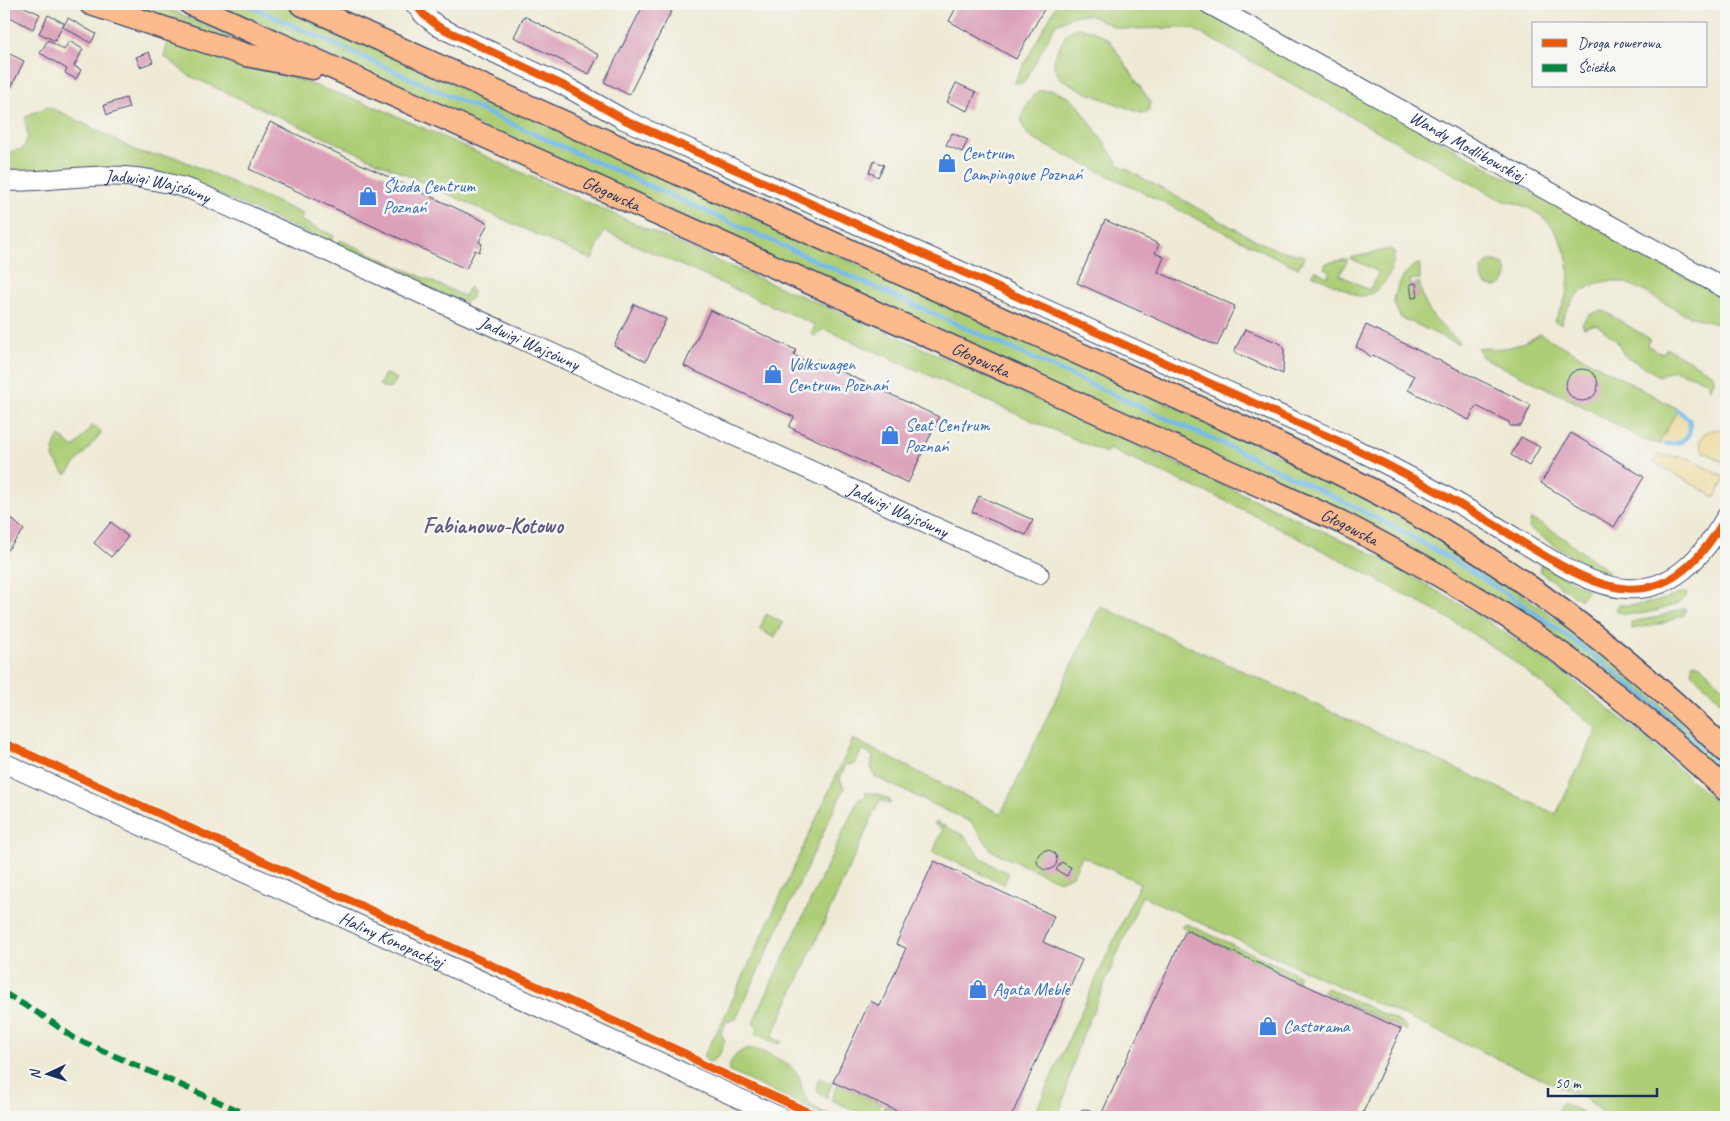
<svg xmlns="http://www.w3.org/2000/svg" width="1730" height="1121" font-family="Caveat,sans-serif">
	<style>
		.green { fill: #adce76; stroke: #647e6a }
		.sand { fill: #eeda9e; stroke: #84847e }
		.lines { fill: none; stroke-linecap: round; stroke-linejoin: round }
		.stream { stroke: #74baeb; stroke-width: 4.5 }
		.building { fill: #dba1ba }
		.minor-casing { stroke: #3b4b70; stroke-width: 21 }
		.major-casing { stroke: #3b4b70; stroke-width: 25 }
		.minor { stroke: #fff; stroke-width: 19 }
		.major { stroke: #fcba8d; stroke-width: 22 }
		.quiet { stroke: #00873e; stroke-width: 6; stroke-dasharray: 12 6; stroke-linecap: butt }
		.cycleway-casing { stroke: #f6f6f2; stroke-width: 11 }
		.cycleway { stroke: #e8590c; stroke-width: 8 }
		.labels { text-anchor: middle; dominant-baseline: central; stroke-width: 5; stroke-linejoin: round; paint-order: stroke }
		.street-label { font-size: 18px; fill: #1b2f5e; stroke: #f6f6f2 }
		.shop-label { font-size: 18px; fill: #366cbe; stroke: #f6f6f2; text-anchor: start }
		.district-label { font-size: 22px; font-weight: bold; fill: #5e577e; stroke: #f6f6f2 }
	</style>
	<rect width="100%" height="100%" fill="#f6f6f2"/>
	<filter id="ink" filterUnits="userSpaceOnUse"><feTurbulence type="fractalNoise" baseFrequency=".02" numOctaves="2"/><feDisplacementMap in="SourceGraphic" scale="10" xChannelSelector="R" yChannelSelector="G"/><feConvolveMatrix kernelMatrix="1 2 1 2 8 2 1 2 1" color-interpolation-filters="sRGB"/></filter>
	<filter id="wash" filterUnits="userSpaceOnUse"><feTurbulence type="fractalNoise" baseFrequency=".0096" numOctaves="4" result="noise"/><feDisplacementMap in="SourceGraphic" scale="20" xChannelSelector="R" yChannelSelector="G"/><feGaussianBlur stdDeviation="1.12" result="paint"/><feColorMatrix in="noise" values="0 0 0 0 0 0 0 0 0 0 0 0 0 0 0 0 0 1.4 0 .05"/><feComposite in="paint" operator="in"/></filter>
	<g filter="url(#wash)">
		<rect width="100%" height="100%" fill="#efead5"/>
		<path class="green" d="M119,4H158L261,51Z
			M217,4H278L1190,414C1258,446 1327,477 1393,513C1516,581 1626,668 1726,765V776L1510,606Z
			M1057,4H1193L1726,299V327C1712,322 1696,319 1682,313C1665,304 1649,293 1631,285C1599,272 1569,293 1561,324L1554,321C1587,274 1562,207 1503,201L1195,30L1185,28L1125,29L1115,27L1089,15H1077L1056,24L1024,83H1014Z
			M1076,28C1090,28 1099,33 1110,41L1151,103L1147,113H1141L1087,93L1060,78L1054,67V57L1067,33Z
			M168,39L288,76L381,109L722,263L864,322L1063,411L1377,556L1481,617L1566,674L1653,745L1726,812V1117H1603L1599,1109L1588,1100L1142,896L1077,1049L1065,1095L1058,1117H1033L1140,883L1082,856L1073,875L1059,881L992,851L971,822L875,777L871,767L873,756L862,750L855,764L846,765L840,778L844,788L736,1019L726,1022L721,1033L725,1041L719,1055L710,1063L703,1057L725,1016L853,739L1001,814L1100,606L1556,814L1597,729L1511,659L1450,619L1341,560L1226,501L1108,449L1106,453L824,329L815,336L811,334L815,325L604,231L592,260L188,75L164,56Z
			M1052,90L1068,97L1079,106L1119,165L1250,237L1275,249L1305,256L1298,268L1033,139C1013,123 1023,106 1038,91Z
			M48,107L63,113L141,153L175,157L303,214L300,220L334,236L331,243L175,176L134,168H102L4,173V153L23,149L28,137L25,119L28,115Z
			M340,240L464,296L469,287L473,291L472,298L465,302L458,301L337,247Z
			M1390,249L1394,251C1395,272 1380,297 1358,296L1312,274L1315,270L1327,277L1330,271L1324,268L1326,263L1348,259L1340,275L1369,290L1379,272L1350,258Z
			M1481 274a13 13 0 1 1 26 0a13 13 0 1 1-26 0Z
			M1420,264V279L1410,280L1412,297H1418L1416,283H1420C1423,310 1439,326 1459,341L1458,344L1400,317C1398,312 1395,307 1394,302C1394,290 1407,265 1420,264Z
			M1604,311L1650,339L1647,345L1662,354L1667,348L1713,374C1715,380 1714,384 1710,389L1707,381L1674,370L1659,376L1624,355L1616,340L1596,324L1584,328L1582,324C1587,314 1593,312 1604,311Z
			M1540,334L1678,409L1659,444L1644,440L1577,403L1482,357L1477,347C1503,351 1518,347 1540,334Z
			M385,374L389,375L397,379L392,387L388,389L379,385Z
			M93,425L102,432L66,475L53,458L54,448L56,441L60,436L74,448Z
			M1531,519L1558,534L1609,572L1606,575L1593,571L1529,528Z
			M1541,564L1588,590L1580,600L1539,571Z
			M1681,593H1687V596C1679,607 1650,613 1636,614C1630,614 1623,613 1617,612L1616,609L1618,605C1641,606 1660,602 1681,593Z
			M1682,609H1686L1684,615L1664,623L1632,629L1631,622L1658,617Z
			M766,614L783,623L774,638L760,629Z
			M1693,663L1701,665L1726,691V707L1691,672Z
			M865,792L876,794L889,799L890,804L880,800L772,1037L782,1042L777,1044L755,1034L758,1030L754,1024V1020L858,800L866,796Z
			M936,822L965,836L980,857L995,867L1009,873L1004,884L933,852L943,829L934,824Z
			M1187,924L1299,975L1298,981L1181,927Z
			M1327,988L1400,1022L1406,1027L1407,1031L1323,992L1324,989Z
			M749,1048C764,1051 793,1063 799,1077C802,1085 803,1095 809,1102C815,1110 828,1113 836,1117H828L728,1071C730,1060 737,1051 749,1048Z
			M819,1078L832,1084L826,1098L821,1095L816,1088Z
			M729,1081L809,1117H799L735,1088Z
			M838,1084L881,1104L875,1117H869L831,1100Z
			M1562,1103L1586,1114L1588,1117H1555Z
			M885,1106L910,1117H881Z"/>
		<path class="sand" d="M1678,409C1693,419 1697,433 1680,444H1659Z
			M1726,429V464L1703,451L1700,442C1704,428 1714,430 1726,429Z
			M1658,455L1688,458L1725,478L1715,497L1654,462Z"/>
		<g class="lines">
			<path class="stream" d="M245,4L1241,452C1301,482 1362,509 1421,542C1532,604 1635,682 1726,771
				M1667,444C1684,444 1693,437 1689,419L1677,410"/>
		</g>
		<g id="blocks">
			<path class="building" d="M4,4H18L40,14L33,29L4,14Z
				M644,4H675L629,95L604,82Z
				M958,4H1047L1016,59L949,21Z
				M48,15L64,23L55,41L39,33Z
				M524,16L599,55L589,74L514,37Z
				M68,18L96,34L91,43L63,27Z
				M48,40L64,50L69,41L83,49L74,66L81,70L76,79L65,73L67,69L40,53Z
				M4,51L24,61L11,88L4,84Z
				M149,52L153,62L140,67L136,57Z
				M956,83L976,92L968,111L947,102Z
				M126,98L129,108L107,115L104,105Z
				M270,122L488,223L479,242L482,244L479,252L475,250L466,269L249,169Z
				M952,133L968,140L962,152L946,145Z
				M874,161L884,165L878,177L869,172Z
				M1105,220L1159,244L1155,253L1164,257L1158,272L1235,306L1217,346L1077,283Z
				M1416,283L1418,297L1412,298L1410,284Z
				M634,304L666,319L646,361L614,346Z
				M710,310L796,350L794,355L817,366L819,361L939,417L908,483L789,427L794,417L684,366Z
				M1366,325L1531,405L1521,426H1510L1509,422L1476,406L1469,420L1408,390L1414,376L1373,355L1371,357L1364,351L1356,347Z
				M1245,329L1281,344L1284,350L1283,374L1234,352Z
				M1566 385a16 16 0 1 1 32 0a16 16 0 1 1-32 0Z
				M1571,433L1644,477L1614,527L1541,483Z
				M1521,437L1540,447L1529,466L1511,455Z
				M979,496L1033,520L1026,535L972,512Z
				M4,512L24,530L4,554Z
				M111,522L128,537L111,557L94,543Z
				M1037 860a10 10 0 1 1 20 0a10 10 0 1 1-20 0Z
				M934,861L1054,916L1043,942L1082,960L1011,1117H910L833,1082L870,1001L880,1006L906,948L896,944Z
				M1061,862L1071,867L1067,876L1056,870Z
				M1186,930L1401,1029L1361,1117H1100Z
				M1085,1109L1090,1110L1096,1117H1077L1081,1110Z"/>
		</g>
	</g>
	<g filter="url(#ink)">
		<use href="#blocks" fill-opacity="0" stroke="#3b4b70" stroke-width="1"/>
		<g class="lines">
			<g class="minor-casing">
				<g id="minor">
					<path d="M415,4L424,15L439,27L565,86L623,119L1347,445C1395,468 1442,493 1488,521C1580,576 1653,643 1726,517"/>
					<path id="s1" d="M1209,4L1726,289"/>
					<path id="s2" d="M4,181C40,183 76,175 112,176C139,176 166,182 192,190L1039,574"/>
					<path id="s3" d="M4,763L780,1117"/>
				</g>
			</g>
			<g class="major-casing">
				<g id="major">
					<path d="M91,4L246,55L312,68"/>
					<path id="s4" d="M191,4L1341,522C1395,550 1448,579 1500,612C1581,664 1656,724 1726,790"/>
					<path d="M301,4L1260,435C1306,457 1353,479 1398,504C1518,571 1628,655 1726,751"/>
				</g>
			</g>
			<use href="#minor" class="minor"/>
			<use href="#major" class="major"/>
			<path class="quiet" d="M4,993L43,1016L74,1038L253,1117"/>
			<g class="cycleway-casing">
				<path id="cycleway" d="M415,4L424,15L439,27L565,86L623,119L1347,445C1395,468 1442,493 1488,521C1580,576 1653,643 1726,517
					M4,743L686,1054L702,1064L819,1117"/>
			</g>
			<use href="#cycleway" class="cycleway"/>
		</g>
	</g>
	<defs>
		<g id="shop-bare" transform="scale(1.5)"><path d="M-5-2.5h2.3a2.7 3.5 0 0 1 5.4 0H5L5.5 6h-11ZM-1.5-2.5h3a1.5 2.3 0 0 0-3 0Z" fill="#3f7fe0" stroke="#f6f6f2" stroke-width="2.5" paint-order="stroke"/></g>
	</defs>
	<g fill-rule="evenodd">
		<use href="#shop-bare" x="947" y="163"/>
		<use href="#shop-bare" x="368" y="196"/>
		<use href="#shop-bare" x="773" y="374"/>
		<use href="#shop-bare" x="890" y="435"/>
		<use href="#shop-bare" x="978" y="989"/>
		<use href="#shop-bare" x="1268" y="1026"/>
	</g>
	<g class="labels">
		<g class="street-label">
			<text stroke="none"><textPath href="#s1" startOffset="295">Wandy Modlibowskiej</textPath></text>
			<text stroke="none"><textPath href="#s2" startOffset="155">Jadwigi Wajsówny</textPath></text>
			<text stroke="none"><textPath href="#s4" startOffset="461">Głogowska</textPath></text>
			<text stroke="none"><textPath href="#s2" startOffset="560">Jadwigi Wajsówny</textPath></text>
			<text stroke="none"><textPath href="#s4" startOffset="866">Głogowska</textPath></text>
			<text stroke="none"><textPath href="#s2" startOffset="965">Jadwigi Wajsówny</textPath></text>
			<text stroke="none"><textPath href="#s4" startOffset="1271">Głogowska</textPath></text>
			<text stroke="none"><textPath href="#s3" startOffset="426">Haliny Konopackiej</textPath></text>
		</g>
		<g class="shop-label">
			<text x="962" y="153">Centrum<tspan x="962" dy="21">Campingowe Poznań</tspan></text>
			<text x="383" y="186">Škoda Centrum<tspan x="383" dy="21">Poznań</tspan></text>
			<text x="788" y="364">Volkswagen<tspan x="788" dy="21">Centrum Poznań</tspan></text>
			<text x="905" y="425">Seat Centrum<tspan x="905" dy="21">Poznań</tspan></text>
			<text x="993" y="989">Agata Meble</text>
			<text x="1283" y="1026">Castorama</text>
		</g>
		<g class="district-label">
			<text x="493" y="526">Fabianowo-Kotowo</text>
		</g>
	</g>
	<rect width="1730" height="1121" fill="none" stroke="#f6f6f2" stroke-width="20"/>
	<rect x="1532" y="22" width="175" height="65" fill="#f6f6f2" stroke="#9ea6b7"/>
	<rect x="1542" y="39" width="25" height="8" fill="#e8590c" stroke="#9ea6b7"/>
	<text x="1578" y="48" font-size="15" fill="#1b2f5e">Droga rowerowa</text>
	<rect x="1542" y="64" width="25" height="8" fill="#00873e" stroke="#9ea6b7"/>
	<text x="1578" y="72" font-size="15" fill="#1b2f5e">Ścieżka</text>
	<g transform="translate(48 1074) rotate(266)" stroke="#f6f6f2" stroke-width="4" paint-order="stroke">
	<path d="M0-4L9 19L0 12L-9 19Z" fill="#1b2f5e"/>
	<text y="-8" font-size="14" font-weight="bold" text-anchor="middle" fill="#1b2f5e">N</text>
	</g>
	<path d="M1548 1088v8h109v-8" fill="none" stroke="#1b2f5e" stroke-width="2.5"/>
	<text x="1555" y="1088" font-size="15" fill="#1b2f5e" stroke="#f6f6f2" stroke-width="4" paint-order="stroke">50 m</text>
</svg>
